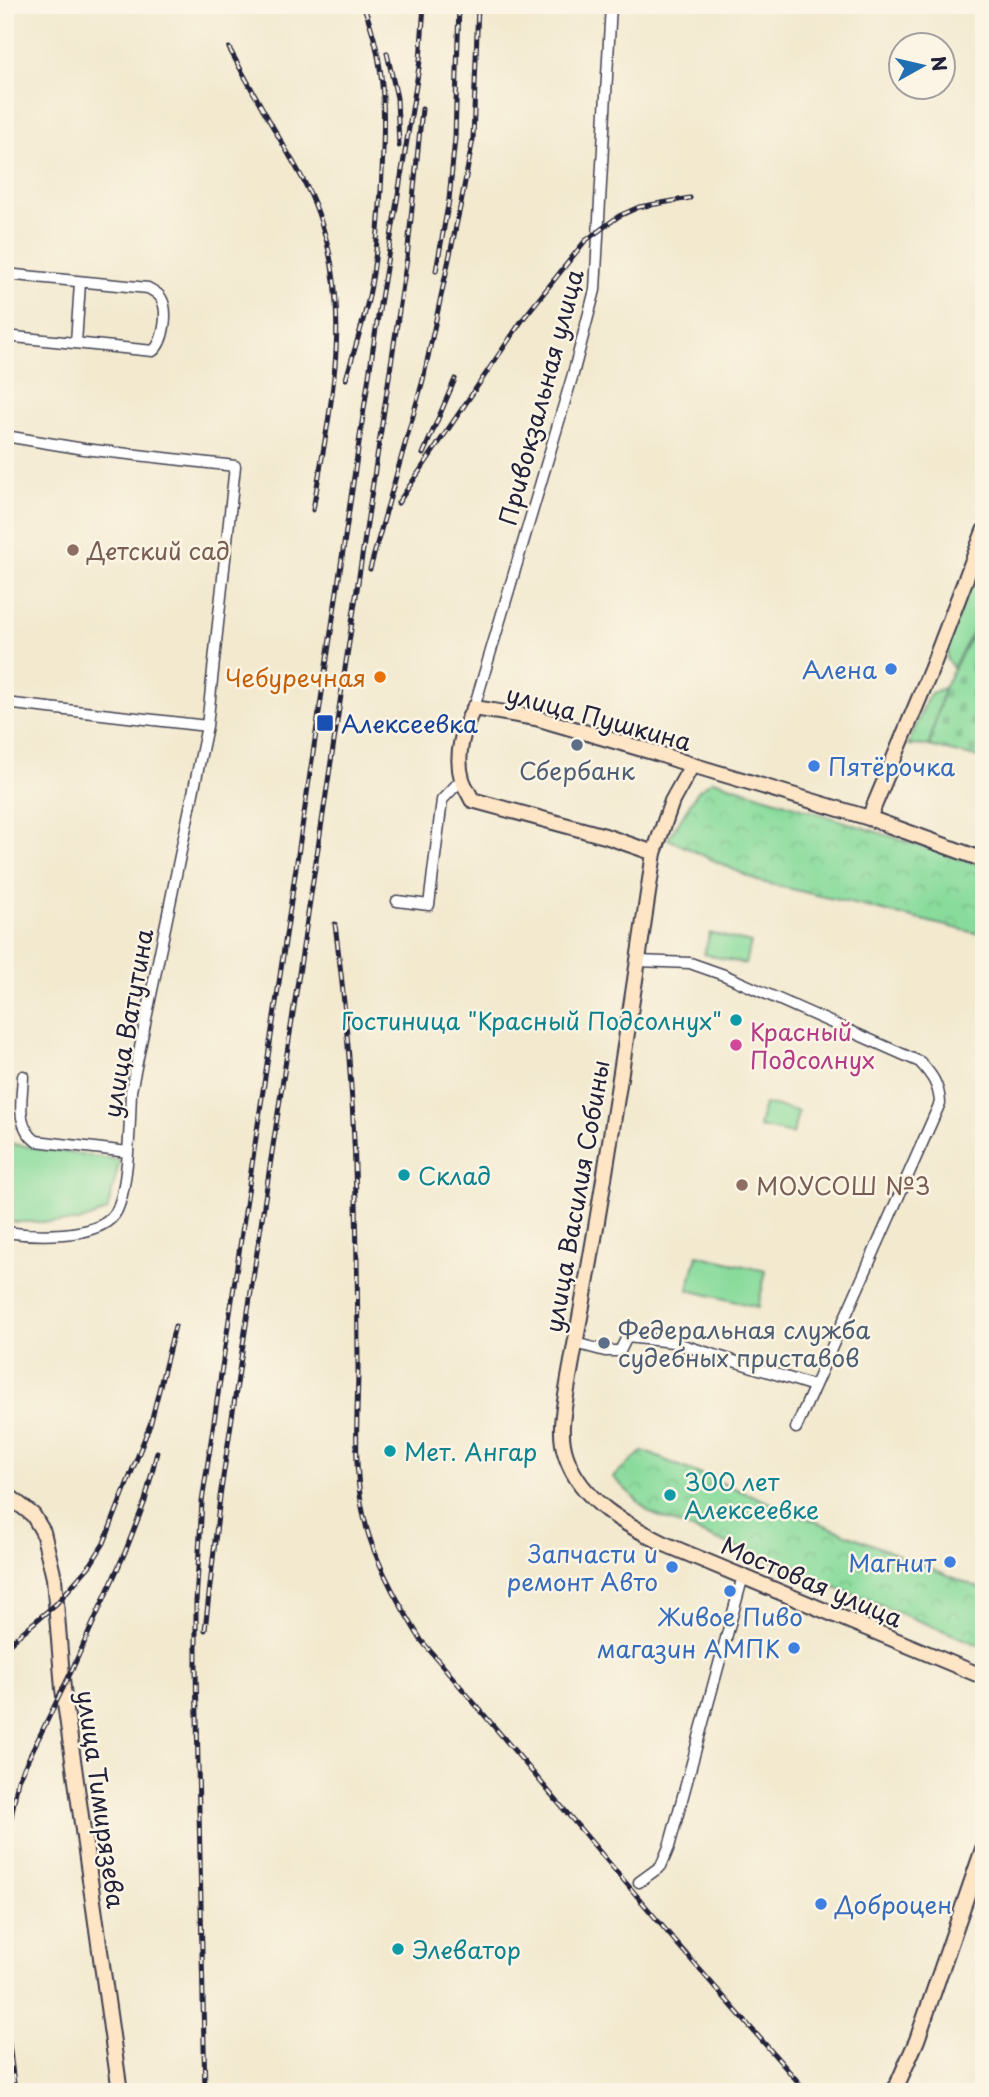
<svg xmlns="http://www.w3.org/2000/svg" width="989" height="2097" font-family="'Playpen Sans',sans-serif">
	<defs>
		<pattern id="cemetery-stones" width="16" height="16" patternUnits="userSpaceOnUse" patternTransform="scale(1.75)"><rect width="16" height="16" fill="#89db9c"/><path d="M2 7V4a2 2 0 0 1 4 0v3zM10 15v-3a2 2 0 0 1 4 0v3z" fill="#76bc87"/></pattern>
		<pattern id="park-crowns" width="20" height="18" patternUnits="userSpaceOnUse" patternTransform="scale(1.75)"><rect width="20" height="18" fill="#89db9c"/><path d="M2 6a3 3 0 1 1 6 0M12 15a3 3 0 1 1 6 0" fill="none" stroke="#76bc87"/></pattern>
	</defs>
	<rect width="100%" height="100%" fill="#fcf5e5"/>
	<filter id="ink" filterUnits="userSpaceOnUse"><feTurbulence type="fractalNoise" baseFrequency=".0143" numOctaves="2"/><feDisplacementMap in="SourceGraphic" scale="14" xChannelSelector="R" yChannelSelector="G"/><feConvolveMatrix kernelMatrix="1 2 1 2 8 2 1 2 1" color-interpolation-filters="sRGB"/></filter>
	<filter id="wash" filterUnits="userSpaceOnUse"><feTurbulence type="fractalNoise" baseFrequency=".00686" numOctaves="4" result="noise"/><feDisplacementMap in="SourceGraphic" scale="28" xChannelSelector="R" yChannelSelector="G"/><feGaussianBlur stdDeviation="1.57" result="paint"/><feColorMatrix in="noise" values="0 0 0 0 0 0 0 0 0 0 0 0 0 0 0 0 0 1.4 0 .05"/><feComposite in="paint" operator="in"/></filter>
	<g filter="url(#wash)">
		<rect width="100%" height="100%" fill="#f2e9cf"/>
		<path fill="#89db9c" stroke="#567e6c" stroke-width="2" d="M984 549V611L953 668 947 659 948 643Z
			M944 688 929 746 908 745 927 699 931 693Z
			M710 933 751 943 745 964 704 954Z
			M764 1104 798 1111 793 1134 759 1127Z
			M5 1143 120 1160 107 1211 79 1222H5Z
			M697 1255 766 1271 758 1307 688 1290Z"/>
		<path fill="url(#cemetery-stones)" stroke="#567e6c" stroke-width="2" d="M984 611V759L929 746 944 688Z"/>
		<path fill="url(#park-crowns)" stroke="#567e6c" stroke-width="2" d="M713 780 984 866V935L758 881 668 839 698 791Z
			M643 1451 984 1590V1647L650 1513 613 1477Z"/>
	</g>
	<g filter="url(#ink)">
		<g fill="none" stroke-linecap="round" stroke-linejoin="round">
			<g stroke="#414051" stroke-width="13">
				<path id="street" d="M5 274 148 288C153 291 158 293 161 298 169 311 164 342 153 351L5 336
					M76 343 80 283
					M5 436 84 449 235 466 207 726 131 1091C130 1118 129 1195 114 1215 96 1239 33 1236 5 1232
					M5 703 207 726
					M474 708 573 374 595 290 611 5
					M397 901 429 905 442 800 462 779
					M638 961 690 963 724 975 920 1062C932 1075 939 1085 940 1103L796 1428
					M23 1076C22 1100 15 1125 36 1141L128 1152
					M575 1343 605 1351H620L627 1337 673 1342 814 1386
					M639 1882 661 1866 669 1847 743 1576"/>
			</g>
			<g stroke="#414051" stroke-width="18">
				<path id="secondary" d="M692 765 672 801 654 853C633 993 613 1133 588 1273 582 1308 575 1343 569 1378 565 1404 557 1431 566 1456 581 1502 627 1525 667 1545L984 1677
					M869 818 931 670 984 531
					M654 853 605 836 472 800C469 793 464 786 462 779 455 756 463 728 474 708L536 718 656 753 692 765 869 818 984 860
					M5 1493 33 1515 43 1532 54 1578 63 1689 120 2092
					M894 2092 917 2040 984 1846"/>
			</g>
			<use href="#street" stroke="#fff" stroke-width="10"/>
			<use href="#secondary" stroke="#fde5c5" stroke-width="14"/>
			<g stroke="#22223b" stroke-width="5">
				<path id="rail" d="M229 48C246 79 263 110 281 141 296 167 312 192 321 222 353 317 329 414 313 510
					M387 53 397 98 399 146
					M436 271 449 200 455 138 459 5
					M346 379C354 351 363 324 369 296 376 262 379 225 381 190 385 126 388 65 363 5
					M423 454 455 379
					M398 503 523 319 585 241 619 216 639 207 690 198
					M370 569 423 380 461 203 473 139 478 5
					M335 924C347 1015 354 1107 356 1199 357 1257 358 1315 358 1373 357 1430 352 1481 369 1536 381 1573 401 1607 421 1640L680 1947 807 2092
					M205 1630 220 1497 407 258 422 109
					M5 1647 56 1604 91 1564 104 1543 151 1422 175 1326
					M5 1850 18 1780 71 1672 126 1550 145 1501 157 1452
					M5 2011 15 2092
					M205 2092 196 1670V1602L202 1502 375 335 420 61 424 5"/>
			</g>
			<use href="#rail" stroke="#fcf5e5" stroke-width="2.5" stroke-dasharray="8" stroke-linecap="butt"/>
		</g>
	</g>
	<g fill="#8d6e63" stroke="#fcf5e5" stroke-width="2.5">
		<circle cx="73" cy="550" r="7"/>
		<circle cx="742" cy="1185" r="7"/>
	</g>
	<g fill="#3f7fe0" stroke="#fcf5e5" stroke-width="2.5">
		<circle cx="891" cy="669" r="7"/>
		<circle cx="814" cy="766" r="7"/>
		<circle cx="950" cy="1562" r="7"/>
		<circle cx="672" cy="1567" r="7"/>
		<circle cx="730" cy="1591" r="7"/>
		<circle cx="794" cy="1648" r="7"/>
		<circle cx="821" cy="1904" r="7"/>
	</g>
	<circle fill="#e8710a" stroke="#fcf5e5" stroke-width="2.5" cx="380" cy="677" r="7"/>
	<rect fill="#1a4fb4" stroke="#fcf5e5" stroke-width="2.5" x="316" y="714" width="18" height="18" rx="3.5"/>
	<g fill="#5c6f8a" stroke="#fcf5e5" stroke-width="2.5">
		<circle cx="577" cy="745" r="7"/>
		<circle cx="604" cy="1343" r="7"/>
	</g>
	<g fill="#0f9aa8" stroke="#fcf5e5" stroke-width="2.5">
		<circle cx="736" cy="1020" r="7"/>
		<circle cx="404" cy="1175" r="7"/>
		<circle cx="390" cy="1451" r="7"/>
		<circle cx="670" cy="1495" r="7"/>
		<circle cx="398" cy="1949" r="7"/>
	</g>
	<circle fill="#d1479c" stroke="#fcf5e5" stroke-width="2.5" cx="736" cy="1045" r="7"/>
	<g text-anchor="middle" dominant-baseline="central" stroke-width="5" stroke-linejoin="round" paint-order="stroke">
		<g font-size="24" fill="#22223b" stroke="#fcf5e5">
			<text transform="translate(540 397) rotate(-75)">Привокзальная улица</text>
			<text transform="translate(599 717) rotate(15)">улица Пушкина</text>
			<text transform="translate(127 1023) rotate(-80)">улица Ватутина</text>
			<text transform="translate(576 1196) rotate(-80)">улица Василия Собины</text>
			<text transform="translate(812 1581) rotate(23)">Мостовая улица</text>
			<text transform="translate(102 1799) rotate(82)">улица Тимирязева</text>
		</g>
		<g font-size="24" fill="#785e54" stroke="#fcf5e5" text-anchor="start">
			<text x="87" y="550">Детский сад</text>
			<text x="756" y="1185">МОУСОШ №3</text>
		</g>
		<g font-size="24" fill="#366cbe" stroke="#fcf5e5" text-anchor="end">
			<text x="877" y="669">Алена</text>
			<text x="828" y="766" text-anchor="start">Пятёрочка</text>
			<text x="658" y="1553">Запчасти и<tspan x="658" dy="28">ремонт Авто</tspan></text>
			<text x="936" y="1562">Магнит</text>
			<text x="730" y="1616" text-anchor="middle">Живое Пиво</text>
			<text x="780" y="1648">магазин АМПК</text>
			<text x="835" y="1904" text-anchor="start">Доброцен</text>
		</g>
		<g font-size="24" fill="#c56008" stroke="#fcf5e5" text-anchor="end">
			<text x="366" y="677">Чебуречная</text>
		</g>
		<g font-size="24" fill="#164399" stroke="#fcf5e5" text-anchor="start">
			<text x="341" y="723">Алексеевка</text>
		</g>
		<g font-size="24" fill="#4e5e75" stroke="#fcf5e5">
			<text x="577" y="770">Сбербанк</text>
			<text x="618" y="1329" text-anchor="start">Федеральная служба<tspan x="618" dy="28">судебных приставов</tspan></text>
		</g>
		<g font-size="24" fill="#0d838f" stroke="#fcf5e5" text-anchor="start">
			<text x="722" y="1020" text-anchor="end">Гостиница "Красный Подсолнух"</text>
			<text x="418" y="1175">Склад</text>
			<text x="404" y="1451">Мет. Ангар</text>
			<text x="684" y="1481">300 лет<tspan x="684" dy="28">Алексеевке</tspan></text>
			<text x="412" y="1949">Элеватор</text>
		</g>
		<g font-size="24" fill="#b23c85" stroke="#fcf5e5" text-anchor="start">
			<text x="750" y="1031">Красный<tspan x="750" dy="28">Подсолнух</tspan></text>
		</g>
	</g>
	<rect width="989" height="2097" fill="none" stroke="#fcf5e5" stroke-width="28"/>
	<g transform="translate(922 66) rotate(82)"><circle r="33" fill="#fcf5e5" stroke="#a5a1a1" stroke-width="2"/>
	<path d="M0-5L12 26L0 18L-12 26Z" fill="#1f6fb2"/>
	<text y="-10" font-size="19" font-weight="bold" text-anchor="middle" fill="#22223b">N</text>
	</g>
</svg>
